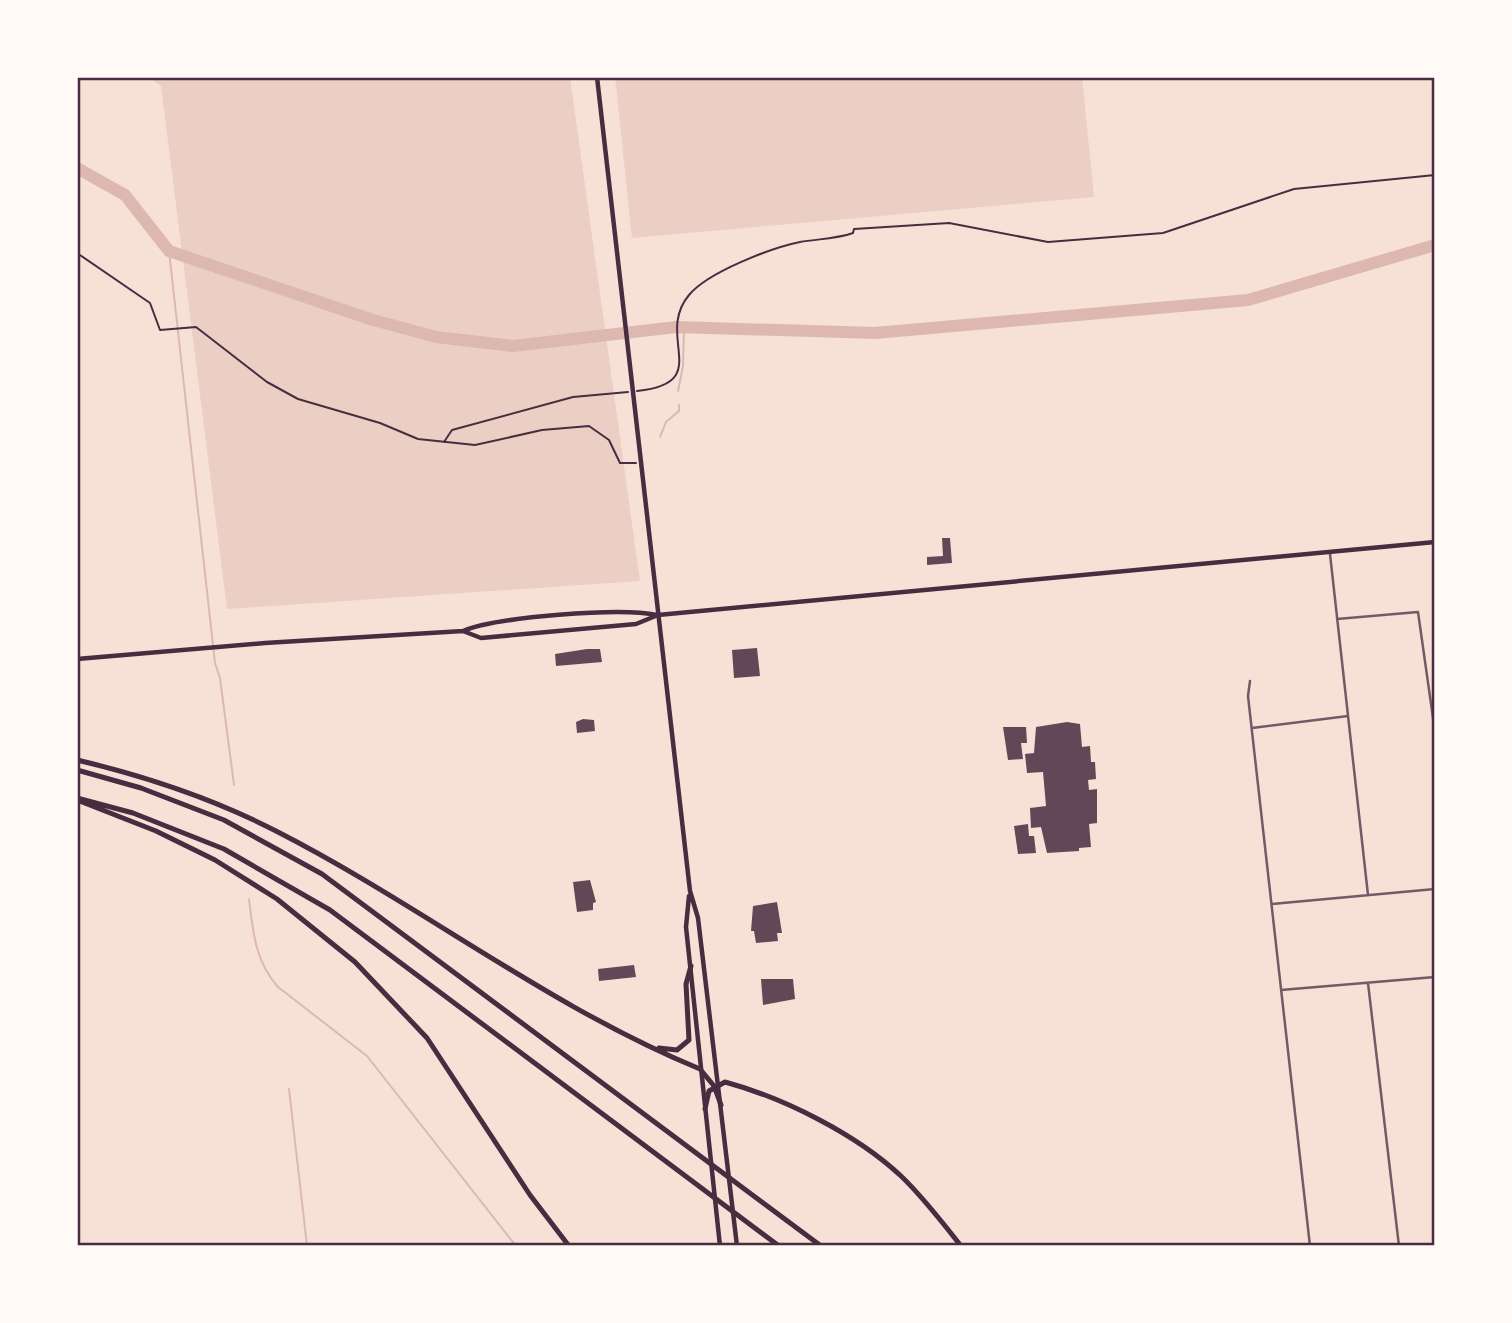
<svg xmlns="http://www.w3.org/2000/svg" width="1512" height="1323" font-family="Roboto,sans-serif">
	<rect width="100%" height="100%" fill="#f7e1d7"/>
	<path fill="#ebcfc5" d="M148 77H570L640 581 227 609 161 86Z
		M615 77H1082L1094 197 632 238Z"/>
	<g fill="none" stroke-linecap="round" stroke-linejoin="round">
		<path stroke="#dcb8b0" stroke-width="2" d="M169 251 215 663 220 678 234 785
			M678 391 683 366 684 327
			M660 437 666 422 679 411V405
			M249 899C253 932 255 961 278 987L367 1056 516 1246
			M289 1089 307 1246"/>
		<path stroke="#dcb8b0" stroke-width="12" d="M77 168 125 195 169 251 370 319 436 337 513 346 676 327 875 333 1248 300 1435 245"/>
	</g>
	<path fill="#644757" d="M942 538H950L952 563 927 565V557L943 556Z
		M757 648 760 676 734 678 732 650Z
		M587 649H600L602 662 556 666 555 654Z
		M583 719 594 720 595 731 577 733 576 722Z
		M1067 722 1080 724 1082 747 1090 746 1091 762H1095L1096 779 1088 780 1089 790 1097 789V823L1089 824 1091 847 1079 848V851L1047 853 1041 827 1031 828 1030 808 1046 806 1043 772 1027 773 1025 754 1034 753 1036 727Z
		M1003 727H1026L1027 743H1021L1023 759 1008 760Z
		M1028 824 1029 836H1034L1036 853 1018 854 1014 826Z
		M590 880 596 902 593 903V910L577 912 573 882Z
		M777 902 782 933H777L778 941 756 943 754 931H751L753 906Z
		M634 965 636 977 599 981 598 969Z
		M761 979H793L795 999 763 1005Z"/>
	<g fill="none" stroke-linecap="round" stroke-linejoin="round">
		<path stroke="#4a2c40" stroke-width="2" d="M77 253 150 303 160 330 196 327 267 382 298 399 380 423 418 439 475 445 542 430 589 426 609 440 620 463H636
			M637 391C715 383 654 337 689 295 708 272 771 248 800 242 817 239 836 239 853 233L854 229 949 223 1048 242 1163 233 1294 189 1435 175
			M444 442 452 430 573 397 628 392"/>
		<path stroke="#755966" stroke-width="2.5" d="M1330 554 1368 895
			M1337 619 1418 612 1435 732
			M1250 681 1248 696 1310 1246
			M1252 728 1348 716
			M1272 904 1435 889
			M1368 983 1399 1246
			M1281 990 1435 977"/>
		<path stroke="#4a2c40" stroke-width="4.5" d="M463 631 481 638 636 624 658 615 679 613 1435 542
			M77 659 265 643 463 631C497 617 620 607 657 615"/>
		<path stroke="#4a2c40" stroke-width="4.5" d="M597 77 690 891 698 918 737 1246
			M689 896 686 927 720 1246"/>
		<path stroke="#4a2c40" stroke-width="5" d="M77 760C145 776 214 799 276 831 421 905 549 1007 700 1069L714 1086 721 1105
			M77 770 141 788 224 820 322 874 821 1246
			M77 798 133 813 224 849 330 910 779 1246
			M77 800 156 831 215 860 277 899 355 962 427 1038 530 1195 569 1246
			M659 1048 677 1050 689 1040 686 984 691 966
			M705 1109 709 1091 725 1082C784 1098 856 1134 901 1176 923 1197 942 1222 961 1246"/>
	</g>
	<rect width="1512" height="1323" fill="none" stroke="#fffaf5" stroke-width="158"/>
	<rect x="79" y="79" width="1354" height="1165" fill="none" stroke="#4a2c40" stroke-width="2.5"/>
</svg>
